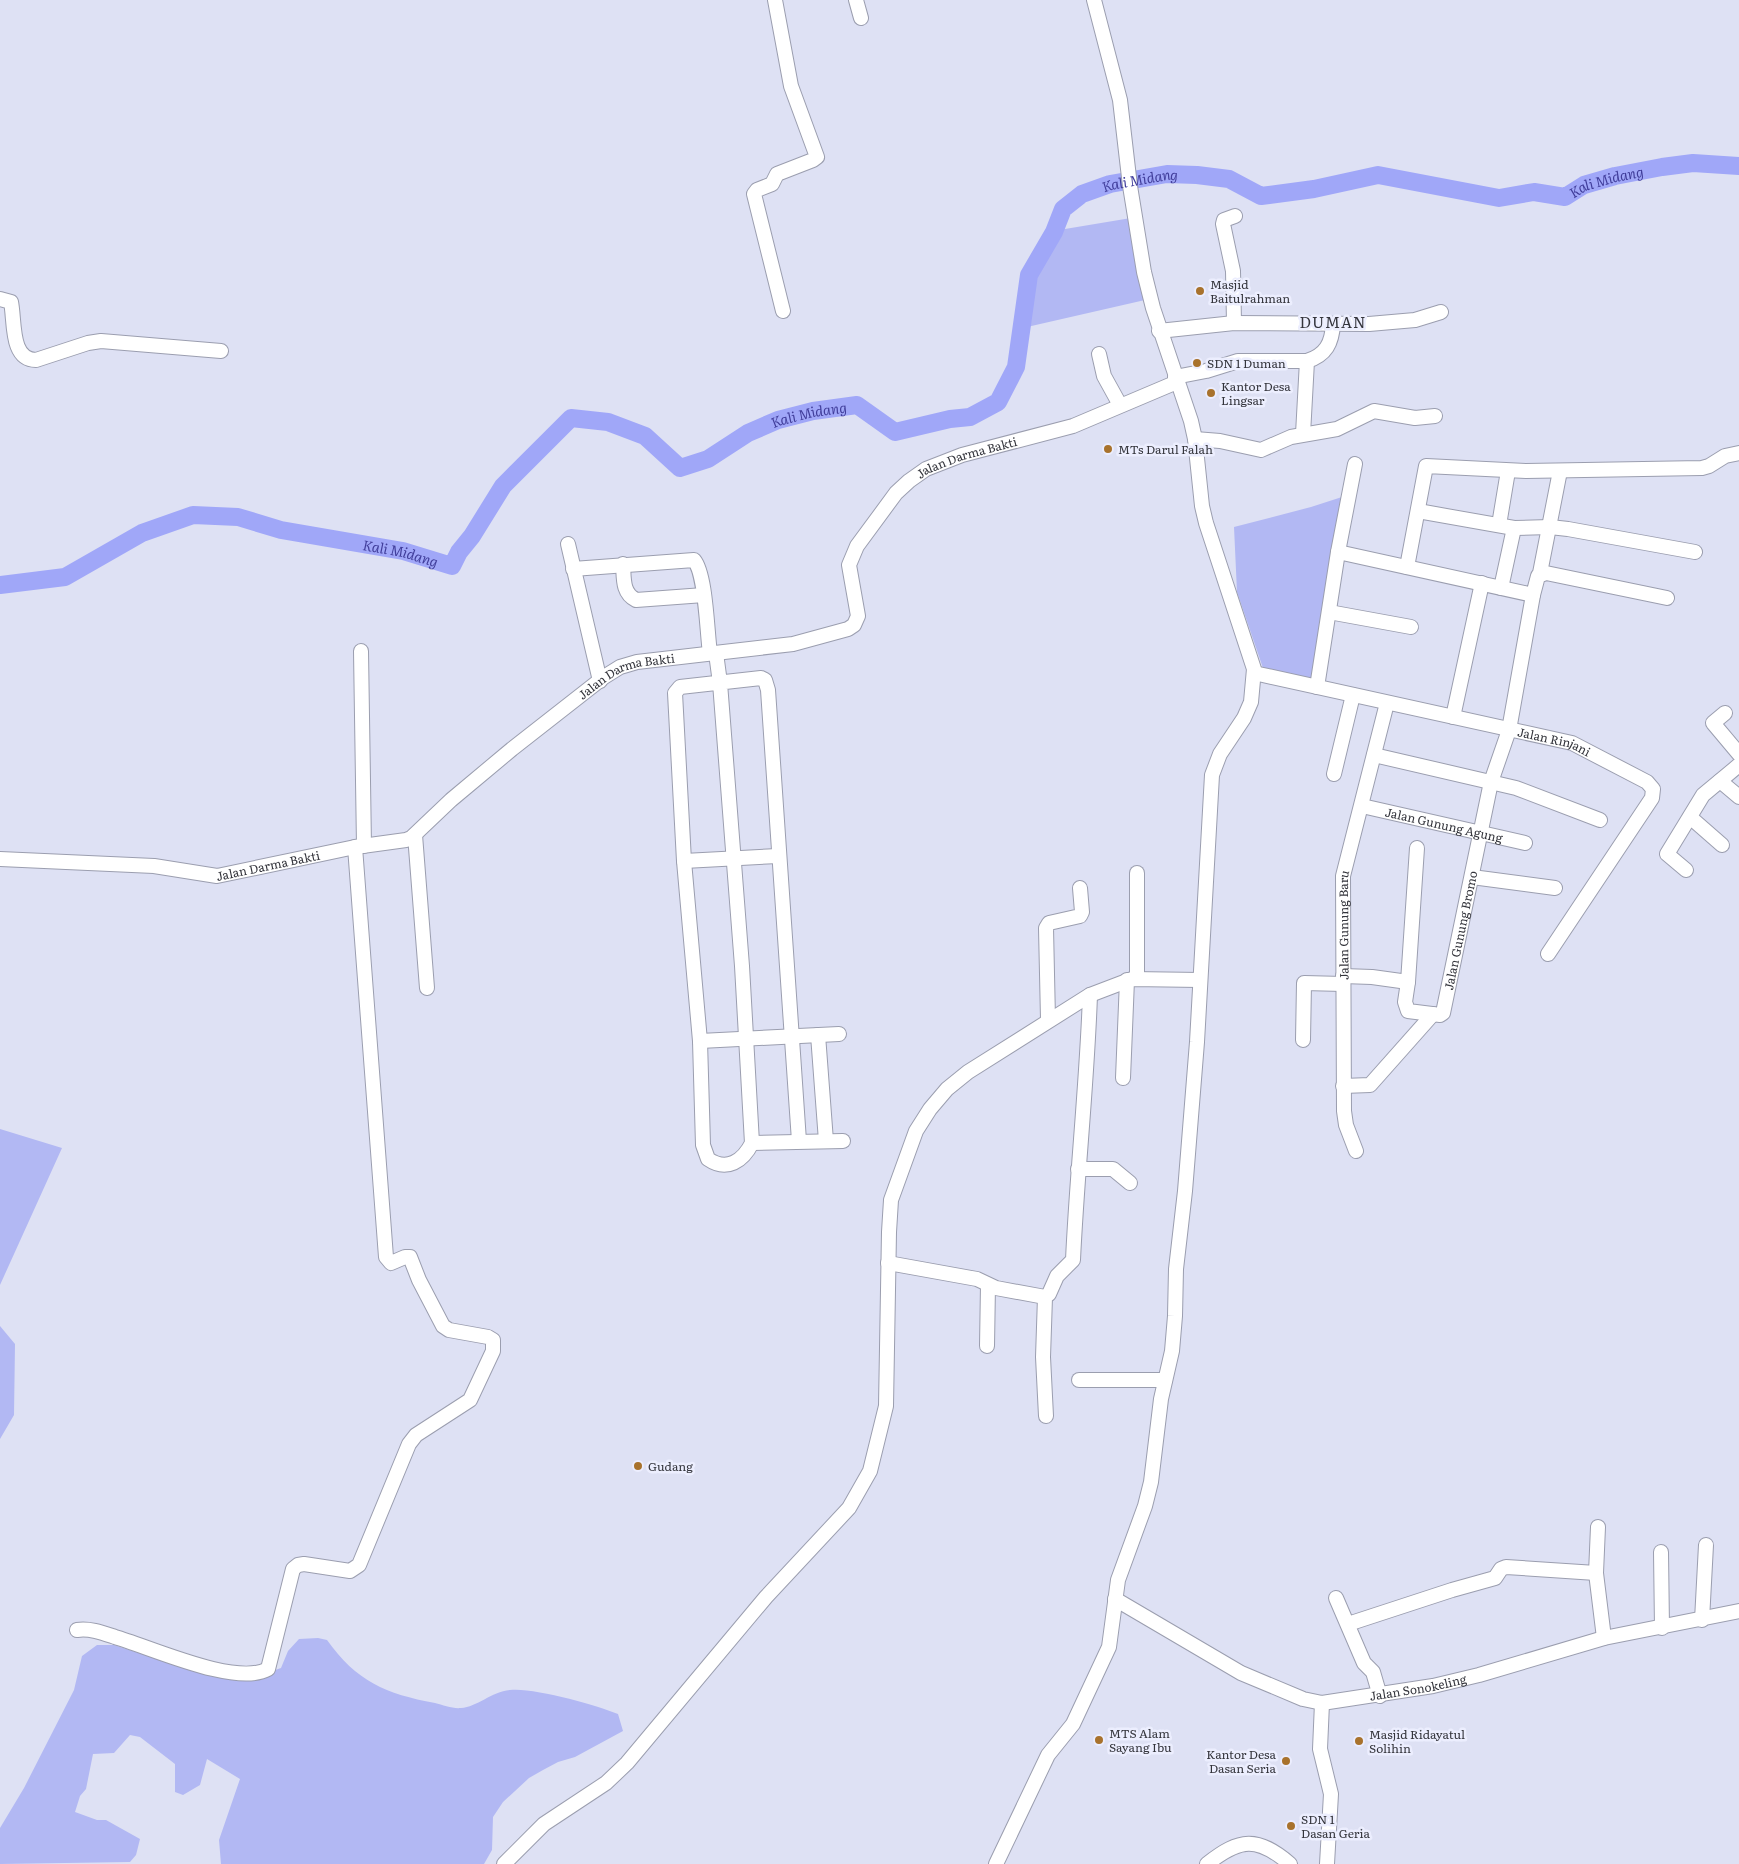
<svg xmlns="http://www.w3.org/2000/svg" width="1739" height="1864" font-family="Literata,serif">
	<rect width="100%" height="100%" fill="#dee1f4"/>
	<path fill="#b2b8f3" d="M1131 218 1145 300 1027 327 1034 275 1059 230Z
		M1342 497 1312 685 1264 671 1237 592 1234 527 1311 507Z
		M0 1129 62 1148 0 1285Z
		M0 1326 15 1344 14 1415 0 1439Z
		M318 1638 327 1640C356 1681 386 1694 435 1703 443 1705 453 1709 461 1708 477 1707 491 1692 510 1690 532 1687 597 1705 618 1714L623 1731 575 1757 558 1762 543 1770 529 1778 503 1802 493 1817 492 1850 484 1864H221L219 1840 240 1779 207 1759 200 1785 183 1795 175 1792V1764L140 1737 130 1735 114 1753 93 1754 86 1789 80 1796 75 1812 97 1820H106L140 1839 136 1855 130 1862 0 1864V1828L24 1788 74 1690 82 1656 97 1645H114L160 1660 243 1681 281 1668 288 1651 299 1639Z"/>
	<g fill="none" stroke-linecap="round" stroke-linejoin="round">
		<path stroke="#a0a7f8" stroke-width="18" id="s1" d="M0 585 65 577 142 533 193 515 238 517 281 530 403 551 452 566 459 552 472 536 503 486 571 418 608 422 645 436 680 468 708 459 748 433 778 420 813 411 857 405 895 432 950 419 970 417 998 402 1016 367 1029 275 1054 232 1063 209 1082 194 1110 184 1167 174 1197 175 1229 179 1261 196 1314 189 1378 175 1499 198 1534 192 1565 197 1584 185 1615 176 1662 167 1693 163 1739 166"/>
		<g stroke="#9b9eaf" stroke-width="16">
			<g id="minor">
				<path d="M775 0 791 86 817 157 813 160 777 174 772 184 757 190 754 194 783 311"/>
				<path d="M856 0 861 18"/>
				<path d="M0 299 11 302C15 321 10 360 36 360L88 343 101 341 221 351"/>
				<path d="M1234 323 1233 271 1223 224 1224 220 1235 216"/>
				<path d="M1159 331 1234 323 1369 324 1415 320 1441 312"/>
				<path d="M1099 354 1104 376 1120 405"/>
				<path d="M1175 377 1206 371 1238 361H1307"/>
				<path d="M1303 434 1307 361C1326 355 1332 343 1333 324"/>
				<path d="M1195 439 1220 441 1261 450 1291 437 1337 429 1374 411 1415 418 1435 416"/>
				<path d="M1418 511 1514 528 1550 527 1568 529 1695 552"/>
				<path d="M1499 525 1508 471"/>
				<path d="M568 544 600 681"/>
				<path d="M1338 552 1533 595 1538 576 1546 573 1667 598"/>
				<path d="M623 564C624 578 622 593 636 600L704 595"/>
				<path d="M1407 567 1426 466 1526 471 1702 468 1709 466 1725 456 1739 453"/>
				<path d="M573 569 694 560C706 574 707 633 710 653"/>
				<path d="M1540 573 1560 471"/>
				<path d="M1501 588 1514 528"/>
				<path d="M1329 612 1411 627"/>
				<path d="M361 651 364 846"/>
				<path d="M716 653 720 683 742 966 752 1143C743 1161 727 1172 708 1159L703 1145 700 1041 684 861 675 693 680 687 761 678 765 680 768 690 799 1141"/>
				<path id="s2" d="M1254 673 1572 743 1647 782 1653 789 1652 798 1548 954"/>
				<path d="M1317 687 1338 552 1355 464"/>
				<path d="M1725 713 1713 723 1739 754"/>
				<path d="M1453 717 1482 583"/>
				<path d="M1374 755 1516 788 1600 820"/>
				<path d="M1334 774 1353 695"/>
				<path d="M1720 781 1739 797"/>
				<path id="s3" d="M1362 806 1525 843"/>
				<path d="M1690 817 1722 845"/>
				<path d="M415 835 427 988"/>
				<path id="s4" d="M0 859 154 866 217 876 355 847 406 840 411 838 451 800 512 749 604 677 620 667 637 662 793 644 848 629 854 625 858 616 849 565 857 546 896 493 909 481 926 469 962 455 1073 426 1177 382"/>
				<path d="M684 861 778 856"/>
				<path d="M1686 870 1667 854 1703 795 1739 765"/>
				<path d="M1137 873V978"/>
				<path d="M1472 877 1555 888"/>
				<path d="M1343 976 1372 977 1408 982 1417 848"/>
				<path id="s5" d="M1408 982 1405 1002 1408 1011 1440 1015 1443 1013 1491 782 1509 730 1533 595"/>
				<path d="M1048 1019 1046 928 1049 923 1080 916 1082 912 1080 888"/>
				<path d="M818 1035 826 1141"/>
				<path d="M1303 1040 1304 983 1343 984"/>
				<path d="M700 1041 839 1034"/>
				<path d="M1123 1078 1127 980"/>
				<path d="M1343 1086 1370 1085 1433 1014"/>
				<path d="M752 1143 843 1141"/>
				<path id="s6" d="M1356 1151 1346 1125 1344 1111 1343 876 1387 703"/>
				<path d="M1078 1169H1113L1130 1183"/>
				<path d="M888 1263 977 1279 996 1288 1045 1297"/>
				<path d="M987 1346 988 1285"/>
				<path d="M1079 1380H1165"/>
				<path d="M1046 1416 1043 1357 1045 1297 1049 1294 1057 1276 1073 1260C1077 1172 1087 1084 1090 995"/>
				<path d="M1598 1527 1596 1573 1604 1638"/>
				<path d="M1661 1552 1662 1628"/>
				<path d="M1336 1598 1364 1663 1373 1672 1380 1696"/>
				<path id="s7" d="M1115 1599 1241 1673 1303 1699 1322 1703 1433 1686 1479 1675 1604 1638 1739 1611"/>
				<path d="M1702 1620 1706 1545"/>
				<path d="M1348 1624 1452 1590 1495 1578 1501 1569 1506 1567 1596 1573"/>
				<path d="M77 1630C90 1628 103 1633 115 1637 150 1647 236 1687 268 1669L293 1569 298 1565 304 1564 350 1571 359 1565 409 1444 416 1435 470 1400 493 1351V1340L488 1337 449 1330 443 1326 419 1280 410 1257H405L391 1263 386 1257 355 847"/>
				<path d="M1322 1703 1320 1749 1331 1794 1327 1864"/>
				<path d="M504 1864 544 1824 606 1783 627 1763 766 1597 849 1508 870 1471 886 1406 889 1232 891 1200 916 1131 930 1109 947 1089 968 1072 1090 995 1132 979 1200 980"/>
				<path d="M996 1864 1048 1755 1073 1724 1109 1647 1118 1580 1145 1506 1151 1482 1161 1399 1172 1351 1175 1316 1176 1269 1185 1191 1197 1042 1212 775 1220 754 1244 718 1251 702 1254 669 1206 523 1202 506 1195 439 1191 421 1153 308 1144 272 1130 186 1120 100 1094 0"/>
				<path d="M1207 1864C1240 1838 1257 1836 1290 1864"/>
			</g>
		</g>
		<use href="#minor" stroke="#fff" stroke-width="14"/>
	</g>
	<g fill="#a8722c" stroke="#eceefe" stroke-width="2">
		<circle cx="1200" cy="291" r="5"/>
		<circle cx="1197" cy="363" r="5"/>
		<circle cx="1211" cy="393" r="5"/>
		<circle cx="1108" cy="449" r="5"/>
		<circle cx="638" cy="1466" r="5"/>
		<circle cx="1099" cy="1740" r="5"/>
		<circle cx="1359" cy="1741" r="5"/>
		<circle cx="1286" cy="1761" r="5"/>
		<circle cx="1291" cy="1826" r="5"/>
	</g>
	<g text-anchor="middle" dominant-baseline="central" stroke-width="5" stroke-linejoin="round" paint-order="stroke">
		<g font-size="12" fill="#34353c" stroke="#eceefe" text-anchor="start">
			<text x="1210" y="284">Masjid<tspan x="1210" dy="14">Baitulrahman</tspan></text>
			<text x="1207" y="363">SDN 1 Duman</text>
			<text x="1221" y="386">Kantor Desa<tspan x="1221" dy="14">Lingsar</tspan></text>
			<text x="1118" y="449">MTs Darul Falah</text>
			<text x="648" y="1466">Gudang</text>
			<text x="1109" y="1733">MTS Alam<tspan x="1109" dy="14">Sayang Ibu</tspan></text>
			<text x="1369" y="1734">Masjid Ridayatul<tspan x="1369" dy="14">Solihin</tspan></text>
			<text x="1276" y="1754" text-anchor="end">Kantor Desa<tspan x="1276" dy="14">Dasan Seria</tspan></text>
			<text x="1301" y="1819">SDN 1<tspan x="1301" dy="14">Dasan Geria</tspan></text>
		</g>
		<g font-size="12" fill="#34353c" stroke="#eceefe">
			<text stroke="none"><textPath href="#s4" startOffset="1154">Jalan Darma Bakti</textPath></text>
			<text stroke="none"><textPath href="#s4" startOffset="689">Jalan Darma Bakti</textPath></text>
			<text stroke="none"><textPath href="#s2" startOffset="308">Jalan Rinjani</textPath></text>
			<text stroke="none"><textPath href="#s3" startOffset="84">Jalan Gunung Agung</textPath></text>
			<text stroke="none"><textPath href="#s4" startOffset="270">Jalan Darma Bakti</textPath></text>
			<text stroke="none"><textPath href="#s6" startOffset="228">Jalan Gunung Baru</textPath></text>
			<text stroke="none"><textPath href="#s5" startOffset="150">Jalan Gunung Bromo</textPath></text>
			<text stroke="none"><textPath href="#s7" startOffset="330">Jalan Sonokeling</textPath></text>
		</g>
		<g font-size="14" font-style="italic" fill="#413e9b" stroke="#eceefe">
			<text stroke="none"><textPath href="#s1" startOffset="1425">Kali Midang</textPath></text>
			<text stroke="none"><textPath href="#s1" startOffset="1905">Kali Midang</textPath></text>
			<text stroke="none"><textPath href="#s1" startOffset="930">Kali Midang</textPath></text>
			<text stroke="none"><textPath href="#s1" startOffset="420">Kali Midang</textPath></text>
		</g>
		<g font-size="15" letter-spacing="1" fill="#34353c" stroke="#eceefe">
			<text x="1333" y="321">DUMAN</text>
		</g>
	</g>
</svg>
